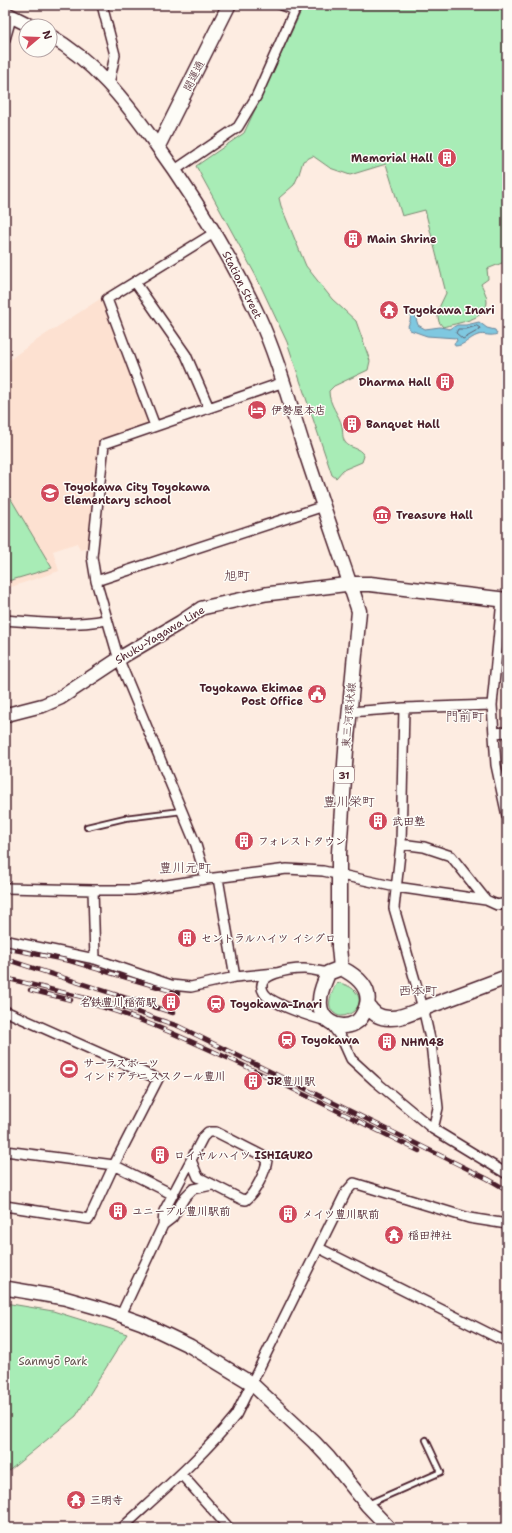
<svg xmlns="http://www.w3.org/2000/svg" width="512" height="1533" font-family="'Shantell Sans','Klee One',sans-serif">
	<rect width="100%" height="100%" fill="#fdece1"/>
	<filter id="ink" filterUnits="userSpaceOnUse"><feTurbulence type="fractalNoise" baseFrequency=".025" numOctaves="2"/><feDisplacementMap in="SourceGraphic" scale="8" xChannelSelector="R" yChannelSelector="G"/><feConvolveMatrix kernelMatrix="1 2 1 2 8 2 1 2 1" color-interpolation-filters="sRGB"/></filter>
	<g filter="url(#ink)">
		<path fill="#fde1d1" d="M103 297 150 421 148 426 101 442 89 547 80 550 77 543 53 551 59 571 5 589V363L34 342Z"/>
		<path fill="#a8ecb6" stroke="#798670" d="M304 5H507V261L487 269 488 279 481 284C484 290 487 296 487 302 487 320 456 323 443 327L439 322 437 312 446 293 425 210 402 216 386 164 350 175 330 168 313 156 303 161 299 174 294 185 279 198 281 206 306 266 332 299 356 321 370 361 368 370 334 386 329 391C329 405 339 414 342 426 343 431 342 438 345 442 349 449 359 446 364 456L362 462 343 470 336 478 332 475 287 342 256 276 196 166 244 133Z
			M5 489 52 568 5 582Z
			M337 982C343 984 351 986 355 991 366 1003 353 1017 339 1016 323 1009 331 994 337 982Z
			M5 1303 53 1311 127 1334 76 1416 5 1474Z"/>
		<path fill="#7fc8e0" stroke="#6a8498" d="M411 312H414L418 325 425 329 440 327 450 329 457 325H466L479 322 487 328 495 330 497 334C491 337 484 333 478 335 469 338 464 346 455 346L454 343 457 341 456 338 427 336 410 330 408 326 410 321Z"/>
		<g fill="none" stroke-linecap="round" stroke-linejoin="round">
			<path stroke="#5f6373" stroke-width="1" d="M477 326 480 328 479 330 463 339 456 333 458 329H466Z"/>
			<g stroke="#4a1f2b" stroke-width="8">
				<path id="lane" d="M87 827 125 818 182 811
					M368 1504 441 1472 426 1440"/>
			</g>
			<g stroke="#4a1f2b" stroke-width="12">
				<path id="street" d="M102 5 115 55 109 84
					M281 5 295 10
					M5 39 12 15
					M175 170 238 127 256 97 297 5
					M135 282 186 355 209 408
					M155 426 107 299 214 233
					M96 581 324 506
					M502 600 492 705 496 765 507 816
					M5 620C39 623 73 626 106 620
					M404 708 401 844 394 908 423 1008 431 1043 438 1108 433 1129
					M349 712 404 708 492 705
					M494 733 507 732
					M401 844 424 847 451 856 486 900
					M218 878 235 977
					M206 879 196 845 119 660 96 581 92 557 104 444 284 382
					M5 888 93 890H134L206 879 287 869 323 871 396 887 486 900 497 905 507 903
					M93 890 95 959
					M8 941 95 959 171 985 191 987 235 977 276 973
					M5 1011 158 1079 114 1165 89 1219 5 1206
					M328 1021C314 1018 271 1004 264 993 252 973 293 969 304 969 312 969 321 972 328 973
					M330 1023 342 1039 351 1059 375 1081 433 1129 507 1174
					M208 1132H216L263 1156 267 1160C266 1171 255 1193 246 1200L241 1199 198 1177 191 1160 203 1137Z
					M5 1151 114 1165 164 1190 173 1195
					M163 1225 172 1218 185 1197 193 1189 212 1185
					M319 1248 498 1338 507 1341
					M121 1315 163 1225 164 1211 191 1160
					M181 1474 229 1528
					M122 1528C161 1492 202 1457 236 1415L346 1192 354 1183 469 1218 507 1224"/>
			</g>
			<g stroke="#4a1f2b" stroke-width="16">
				<path id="secondary" d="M5 13 31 26
					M158 147 229 5
					M5 715 44 705 60 698 125 655 181 622 202 608 266 594 350 584C334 537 318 491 303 445 289 401 277 356 258 315 229 253 193 195 153 140 125 101 93 60 50 36
					M5 1288 64 1298 106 1310 142 1323 190 1346 251 1383 314 1442 329 1458 367 1505 389 1528"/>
			</g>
			<g stroke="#4a1f2b" stroke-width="17">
				<path id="primary" d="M341 968 339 947V853L346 750 359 611 350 584H370L507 600
					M341 968C357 976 373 989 366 1008 363 1014 361 1020 355 1023 338 1032 318 1019 320 1000 320 990 325 982 328 973Z
					M367 1004C372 1013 378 1018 389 1018 401 1019 415 1011 427 1007 453 997 480 987 507 977"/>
			</g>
			<use href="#lane" stroke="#fdfcf7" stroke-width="4.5"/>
			<use href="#street" stroke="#fdfcf7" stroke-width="9"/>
			<use href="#secondary" stroke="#fdfcf7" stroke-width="13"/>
			<use href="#primary" stroke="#fdfcf7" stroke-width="14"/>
			<g stroke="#4a1f2b" stroke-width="4.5">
				<path id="rail" d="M5 948 70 961 178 993
					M5 959 173 1013
					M5 978 122 1007 178 1026 488 1179 507 1190
					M30 990 71 1000
					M95 1005C141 1018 186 1039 230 1059 294 1089 356 1120 419 1151"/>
			</g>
			<use href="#rail" stroke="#fdfcf7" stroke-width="3" stroke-dasharray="9" stroke-linecap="butt"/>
		</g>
	</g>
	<defs>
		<g id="building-disc" transform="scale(1)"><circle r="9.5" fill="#d1495b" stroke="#fdfcf7"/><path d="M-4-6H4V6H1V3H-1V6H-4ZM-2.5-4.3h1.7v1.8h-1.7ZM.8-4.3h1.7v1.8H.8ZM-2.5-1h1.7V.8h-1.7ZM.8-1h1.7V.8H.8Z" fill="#fff"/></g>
		<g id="temple-disc" transform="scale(1)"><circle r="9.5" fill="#d1495b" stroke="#fdfcf7"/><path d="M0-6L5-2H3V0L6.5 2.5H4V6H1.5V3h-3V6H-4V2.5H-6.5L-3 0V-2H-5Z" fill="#fff"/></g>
		<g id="hotel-disc" transform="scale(1)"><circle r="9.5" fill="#d1495b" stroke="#fdfcf7"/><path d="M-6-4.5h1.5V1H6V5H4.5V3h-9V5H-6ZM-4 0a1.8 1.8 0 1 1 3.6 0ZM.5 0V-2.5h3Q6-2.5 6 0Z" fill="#fff"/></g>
		<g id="school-disc" transform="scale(1)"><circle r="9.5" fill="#d1495b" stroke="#fdfcf7"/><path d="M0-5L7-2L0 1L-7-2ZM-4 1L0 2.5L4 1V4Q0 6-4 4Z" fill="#fff"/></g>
		<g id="museum-disc" transform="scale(1)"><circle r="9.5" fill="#d1495b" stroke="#fdfcf7"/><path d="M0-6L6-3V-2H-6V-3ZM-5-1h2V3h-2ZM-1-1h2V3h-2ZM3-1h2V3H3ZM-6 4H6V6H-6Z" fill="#fff"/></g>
		<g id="civic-disc" transform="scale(1)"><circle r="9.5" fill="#d1495b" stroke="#fdfcf7"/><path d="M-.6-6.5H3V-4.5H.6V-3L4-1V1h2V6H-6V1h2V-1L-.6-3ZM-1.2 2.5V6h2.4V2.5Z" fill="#fff"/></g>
		<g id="station-disc" transform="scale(1)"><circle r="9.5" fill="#d1495b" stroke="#fdfcf7"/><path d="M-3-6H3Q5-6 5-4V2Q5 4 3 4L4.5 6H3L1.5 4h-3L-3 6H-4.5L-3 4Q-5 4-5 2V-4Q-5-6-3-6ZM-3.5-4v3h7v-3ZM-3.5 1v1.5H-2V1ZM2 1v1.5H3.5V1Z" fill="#fff"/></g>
		<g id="stadium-disc" transform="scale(1)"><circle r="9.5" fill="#d1495b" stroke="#fdfcf7"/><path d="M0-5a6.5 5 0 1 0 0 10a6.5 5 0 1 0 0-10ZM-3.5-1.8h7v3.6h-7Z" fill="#fff"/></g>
	</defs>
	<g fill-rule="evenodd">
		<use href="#building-disc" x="447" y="158"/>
		<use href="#building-disc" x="353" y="239"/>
		<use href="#temple-disc" x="389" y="310"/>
		<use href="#building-disc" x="445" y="382"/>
		<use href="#hotel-disc" x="257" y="410"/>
		<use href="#building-disc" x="352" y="424"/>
		<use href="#school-disc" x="50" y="493"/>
		<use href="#museum-disc" x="382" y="515"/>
		<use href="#civic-disc" x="317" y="694"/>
		<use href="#building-disc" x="378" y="821"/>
		<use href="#building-disc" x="244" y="841"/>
		<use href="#building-disc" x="187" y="938"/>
		<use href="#building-disc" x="171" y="1002"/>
		<use href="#station-disc" x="216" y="1004"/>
		<use href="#station-disc" x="287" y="1040"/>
		<use href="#building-disc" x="387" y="1042"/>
		<use href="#stadium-disc" x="69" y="1069"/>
		<use href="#building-disc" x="253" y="1081"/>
		<use href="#building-disc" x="160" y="1155"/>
		<use href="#building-disc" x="118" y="1211"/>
		<use href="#building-disc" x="288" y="1214"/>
		<use href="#temple-disc" x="394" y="1235"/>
		<use href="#temple-disc" x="76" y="1500"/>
	</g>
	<g text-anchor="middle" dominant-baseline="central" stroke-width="3" stroke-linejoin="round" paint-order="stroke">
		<rect fill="#fdfcf7" stroke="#806168" stroke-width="1" x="334" y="767" width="20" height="16" rx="3"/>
		<g font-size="10" font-weight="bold" fill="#4a1f2b">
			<text x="344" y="775">31</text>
		</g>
		<g font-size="11" fill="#4a1f2b" stroke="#fdfcf7">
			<text transform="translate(194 76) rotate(-63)">開運通</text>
			<text transform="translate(242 285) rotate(63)">Station Street</text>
			<text transform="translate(160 635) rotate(-31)">Shuku-Yagawa Line</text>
			<text transform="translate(349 715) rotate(-85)">東三河環状線</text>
		</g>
		<g font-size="11" font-weight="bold" fill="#4a1f2b" stroke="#fdfcf7" text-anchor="start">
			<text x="433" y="158" text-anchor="end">Memorial Hall</text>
			<text x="367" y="239">Main Shrine</text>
			<text x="403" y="310">Toyokawa Inari</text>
			<text x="431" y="382" text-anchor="end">Dharma Hall</text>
			<text x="271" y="410">伊勢屋本店</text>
			<text x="366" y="424">Banquet Hall</text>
			<text x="64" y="487">Toyokawa City Toyokawa<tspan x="64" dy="13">Elementary school</tspan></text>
			<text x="396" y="515">Treasure Hall</text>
			<text x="303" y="688" text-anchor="end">Toyokawa Ekimae<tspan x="303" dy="13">Post Office</tspan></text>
			<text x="392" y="821">武田塾</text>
			<text x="258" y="841">フォレストタウン</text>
			<text x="201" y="938">セントラルハイツ イシグロ</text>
			<text x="157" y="1002" text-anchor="end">名鉄豊川稲荷駅</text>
			<text x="230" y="1004">Toyokawa-Inari</text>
			<text x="301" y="1040">Toyokawa</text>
			<text x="401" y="1042">NHM48</text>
			<text x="83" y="1063">サーラスポーツ<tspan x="83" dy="13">インドアテニススクール豊川</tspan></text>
			<text x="267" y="1081">JR豊川駅</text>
			<text x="174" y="1155">ロイヤルハイツ ISHIGURO</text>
			<text x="132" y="1211">ユニーブル豊川駅前</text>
			<text x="302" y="1214">メイツ豊川駅前</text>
			<text x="408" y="1235">稲田神社</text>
			<text x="90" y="1500">三明寺</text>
		</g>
		<g font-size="11" fill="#62524e" stroke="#fdfcf7">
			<text x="53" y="1361">Sanmyō Park</text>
		</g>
		<g font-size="13" fill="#4a1f2b" stroke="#fdfcf7">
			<text x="237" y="575">旭町</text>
			<text x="465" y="716">門前町</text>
			<text x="349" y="801">豊川栄町</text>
			<text x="185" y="867">豊川元町</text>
			<text x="418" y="990">西本町</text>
		</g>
	</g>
	<rect width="512" height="1533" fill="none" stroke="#fdfcf7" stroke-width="20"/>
	<rect x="10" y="10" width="492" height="1513" fill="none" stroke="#4a1f2b" stroke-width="1.5" filter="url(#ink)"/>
	<g transform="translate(38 38) rotate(71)"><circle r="19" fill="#fdfcf7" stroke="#b5a4a5"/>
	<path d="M0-3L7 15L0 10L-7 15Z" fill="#d1495b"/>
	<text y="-6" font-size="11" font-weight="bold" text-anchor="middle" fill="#4a1f2b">N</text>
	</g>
</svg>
